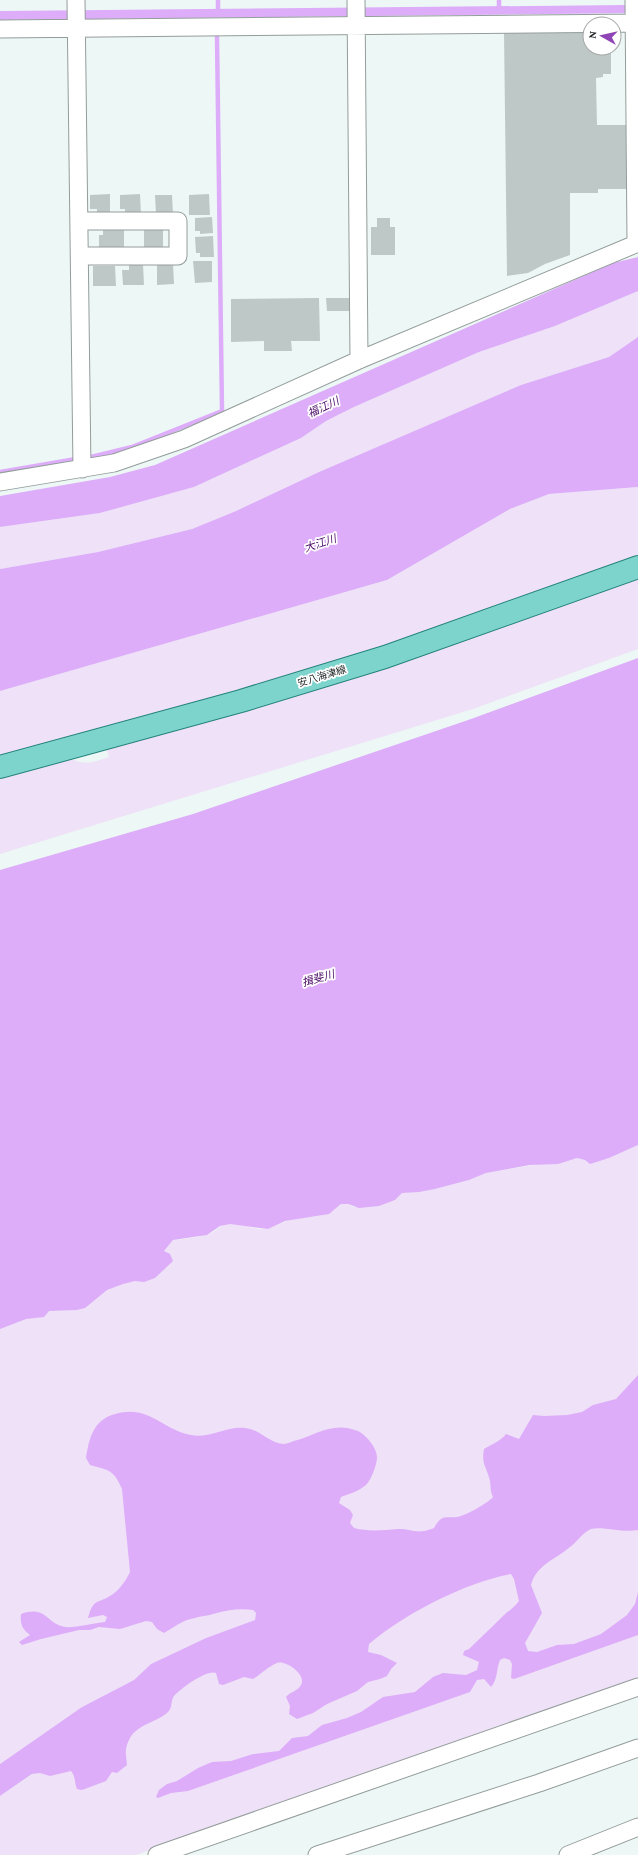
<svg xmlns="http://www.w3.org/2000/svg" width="638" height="1855" font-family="'Crimson Pro','Noto Sans JP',serif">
	<rect width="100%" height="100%" fill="#edf8f6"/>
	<path fill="#efe1f7" d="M638 291V337L609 357 521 385 319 472 236 511 192 529 98 552 0 569V527L100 513 194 487 301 438 326 421 354 407 479 352 555 326Z
		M638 487V559L382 649 0 759V691L387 580 510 509 549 494Z
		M638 576V649L473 709 0 854V777L70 758C84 766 94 762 109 757L106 747Z
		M638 1145V1424L506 1504 223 1610 244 1608 253 1610 256 1613 255 1620 206 1638 151 1664 134 1680 82 1707 0 1764V1320L164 1251 173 1240C184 1239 196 1238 206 1235 215 1233 218 1226 227 1224 240 1222 254 1230 264 1229 273 1228 279 1223 287 1221 306 1215 326 1220 341 1204H348L353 1207 395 1200 402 1193 435 1189 469 1180 486 1173 577 1158 585 1160 609 1158Z
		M638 1497V1680L136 1855H0V1796L163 1687 474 1578 520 1571Z"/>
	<path fill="#ddadf9" d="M626 5 638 13 0 20V11Z
		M638 257V291L555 326 479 352 354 407 326 421 301 438 194 487 100 513 0 527V496L110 477 155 465 613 263Z
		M638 337V487L549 494 510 509 387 580 0 691V569L98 552 192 529 236 511 319 472 521 385 609 357Z
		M638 658V1145L609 1158 590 1164 585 1160 577 1158 558 1164 530 1165 486 1173 469 1180 435 1189 419 1192 402 1193 395 1200 379 1206 359 1208 348 1204H341L329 1214 285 1221 268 1229 230 1224 220 1226 207 1235 173 1240 164 1251 170 1254 173 1261 155 1278 144 1282 135 1281 123 1284 107 1290 85 1308 77 1310 49 1311 44 1317 26 1319 0 1329V870L193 814 471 719Z
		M638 1375V1530C622 1533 603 1526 591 1529 583 1532 577 1542 570 1547 555 1560 537 1564 531 1585L542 1613 525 1643 528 1651 537 1652 557 1645 574 1644 601 1634 627 1615 635 1604 638 1592V1635L514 1679 511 1678 512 1664 510 1660 504 1658 500 1660C496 1670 498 1679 491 1687L484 1679 477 1680 470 1692 188 1791 171 1793 158 1798 156 1797 159 1790 167 1784 177 1781 198 1768 212 1762 231 1761 253 1754 279 1751 292 1738 308 1736 322 1725 347 1718 361 1712 383 1697 415 1692 433 1677 443 1673 466 1675 477 1670 479 1662 463 1655 464 1651 469 1649C480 1638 491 1628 503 1616 508 1611 514 1608 519 1601L514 1579 511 1574C466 1582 404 1614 369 1644L368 1652 381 1655 397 1663 391 1669 387 1676 380 1679 368 1682 357 1691 327 1704 313 1713 297 1719 289 1714 290 1706 286 1697C290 1692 298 1691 301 1685 307 1675 286 1660 277 1663 269 1666 261 1674 253 1679L244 1677 223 1685 219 1684 216 1673C207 1669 180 1689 174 1696 170 1702 173 1708 167 1713 156 1722 137 1725 130 1738 124 1749 126 1754 127 1765L117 1773 112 1772 106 1781 82 1790 77 1789C74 1782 76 1777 71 1771L50 1776 40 1773 32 1774 0 1796V1764L82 1707 134 1680 151 1664 206 1638 255 1620 256 1613 253 1610C239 1608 227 1610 213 1614 207 1616 201 1616 195 1618 183 1620 174 1627 164 1633L157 1629 152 1622 146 1621 120 1629 99 1627 90 1630H79L41 1639 22 1645 19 1642 30 1635C22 1629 20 1624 21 1614 47 1605 46 1624 65 1627 75 1628 94 1623 105 1622L107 1617 103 1615 88 1618C94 1596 98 1605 113 1594 121 1588 126 1580 130 1572L122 1489C114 1470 109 1470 90 1465L86 1458C89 1439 93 1420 115 1414 149 1404 162 1430 191 1435 212 1439 230 1423 250 1429 262 1432 270 1443 283 1444 286 1444 291 1442 294 1441 317 1435 332 1421 358 1431 366 1435 377 1448 377 1457 377 1465 371 1480 366 1485 359 1491 349 1494 341 1497L339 1503 350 1510 353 1515 350 1523 354 1528C369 1532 383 1530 398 1529 414 1529 416 1535 434 1528 442 1514 444 1518 457 1517 465 1516 488 1503 493 1497 490 1491 491 1487 490 1481 487 1467 481 1465 484 1449 492 1444 501 1441 506 1434L519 1439 533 1415 544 1416 567 1415 582 1412 593 1405 616 1399Z"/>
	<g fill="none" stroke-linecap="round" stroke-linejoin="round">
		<path stroke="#ddadf9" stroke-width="4.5" d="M218 0V9
			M499 0V7
			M87 458 132 447 222 411 217 37
			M0 472 76 459"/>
	</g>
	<path fill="#bec9c7" d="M590 31V48H611V74H603V77L596 78 597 125H626L627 189H598V193H570V255L545 264 528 273 507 276 504 33Z
		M110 194V214H97V209H90V195Z
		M140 194 141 215H125V209H120V195Z
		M209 194 210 215H189V195Z
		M155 195H172L173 214H156Z
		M212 217 213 233 200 234V231H195V218Z
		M377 218H390V227H395V255H371V227H377Z
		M163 228V249L144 250V229Z
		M103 229H124V249H99V235H103Z
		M213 236 214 257H200V253H196L195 237Z
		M193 261H212V282L195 283Z
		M157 263H173L174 284 157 285Z
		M129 264H143L144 285H123L122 270H129Z
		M93 266H115L116 286H93Z
		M319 298 320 341H291L292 351H264V341L231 342V299Z
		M326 298H351V311H327Z"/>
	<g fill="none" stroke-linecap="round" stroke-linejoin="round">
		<g stroke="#939d9b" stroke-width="19">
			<path id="minor" d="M76 0 82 469
				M356 0 359 360
				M634 0 636 244
				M0 29 638 23
				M79 221H178V256H80
				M0 482 114 463 184 439 359 360 638 243
				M157 1855 638 1687
				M317 1855 539 1783 638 1748
				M568 1855 638 1827"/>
		</g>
		<g stroke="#23827b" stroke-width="24">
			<path id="major" d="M0 767 241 701 385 657 638 567"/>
		</g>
		<use href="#minor" stroke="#fff" stroke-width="17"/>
		<use href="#major" stroke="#7dd4cd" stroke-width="22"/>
	</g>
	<g text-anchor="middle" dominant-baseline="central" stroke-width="3.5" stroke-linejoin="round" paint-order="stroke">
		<g font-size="10" fill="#1d2121" stroke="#fff">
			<text transform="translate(322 676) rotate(-17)">安八海津線</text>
		</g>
		<g font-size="11" font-style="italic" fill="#4d0e68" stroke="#fff">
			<text transform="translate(323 407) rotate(-25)">福江川</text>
			<text transform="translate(320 543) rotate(-18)">大江川</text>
			<text transform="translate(318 978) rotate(-16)">揖斐川</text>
		</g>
	</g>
	<g transform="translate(602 36) rotate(278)"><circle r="19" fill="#ffffff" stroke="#a5a6a6"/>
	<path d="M0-3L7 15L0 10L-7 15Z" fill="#9045b7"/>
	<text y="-6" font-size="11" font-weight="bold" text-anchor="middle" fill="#1d2121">N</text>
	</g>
</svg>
